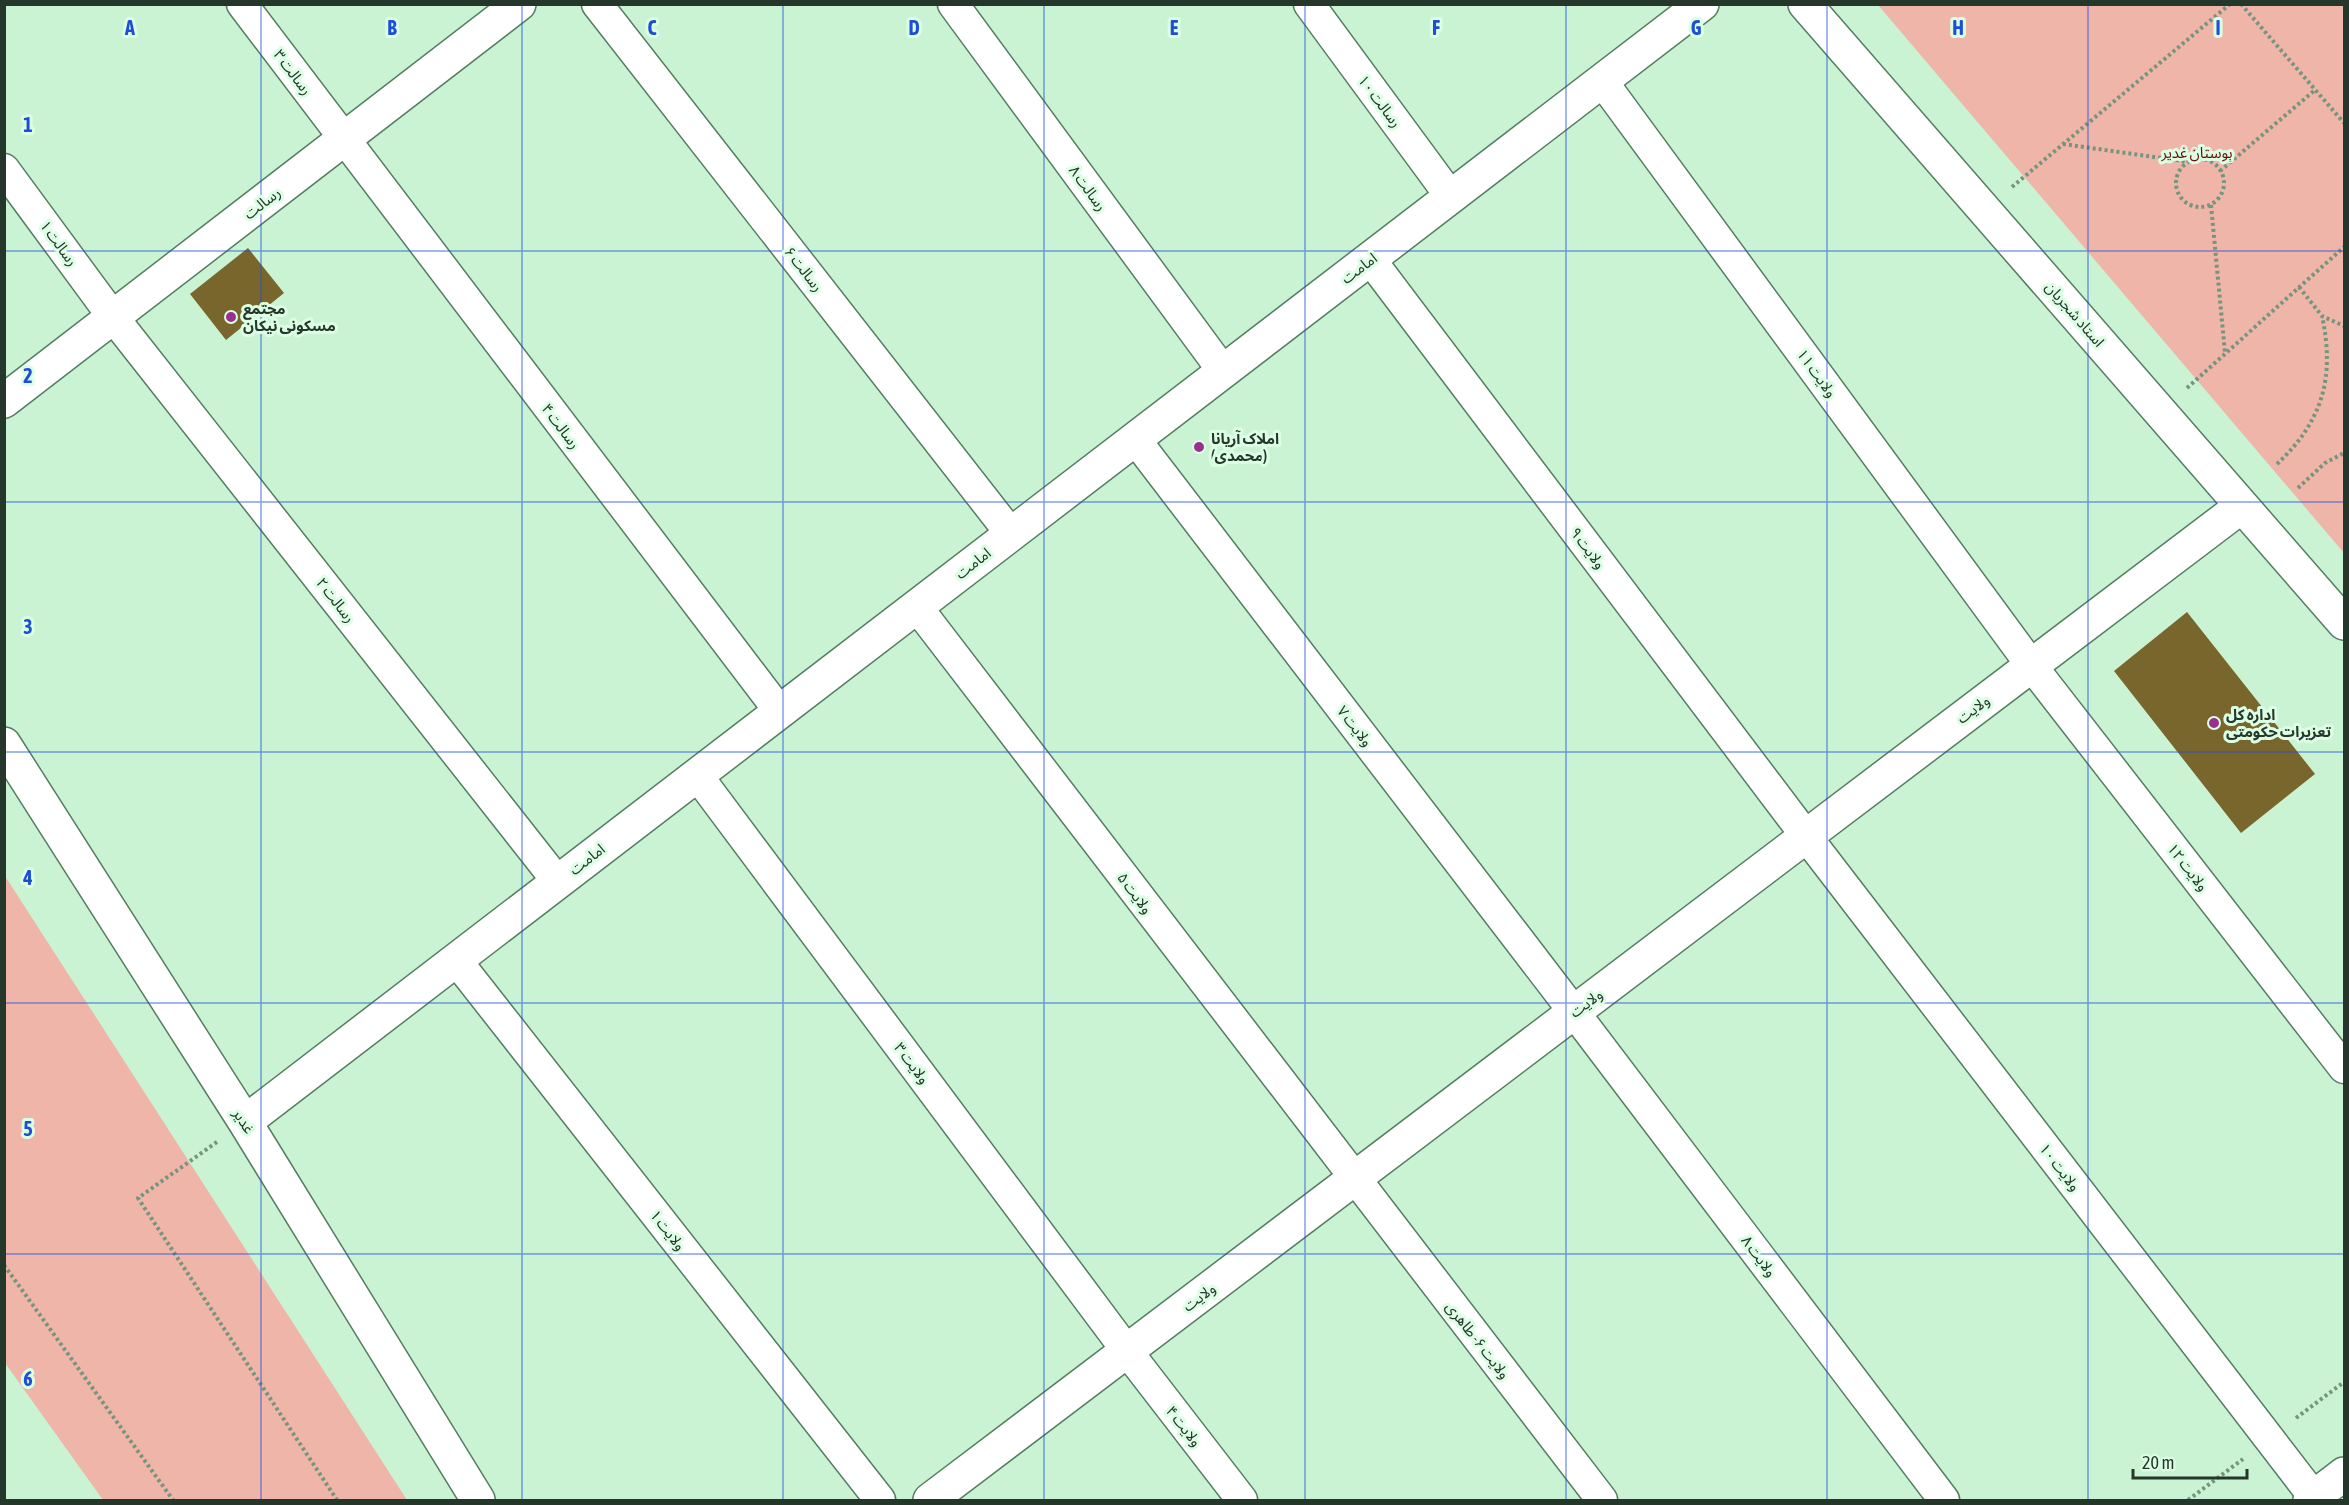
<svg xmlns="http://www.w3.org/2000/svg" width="2349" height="1505" font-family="'Asap Condensed','Noto Sans Arabic',sans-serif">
	<rect width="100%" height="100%" fill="#c9f3d3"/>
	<path fill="#efb5a8" d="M1878 5H2344V553Z
		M4 876H5L407 1500H103L5 1363Z"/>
	<path fill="#79662c" d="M248 248 284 293 226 340 190 294Z
		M2187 612 2315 774 2241 833 2114 671Z"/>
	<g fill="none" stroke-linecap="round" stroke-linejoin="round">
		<g stroke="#567d61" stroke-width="33">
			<path id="street" d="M242 4 780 712
				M597 4 1011 534
				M953 4 1223 371
				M1309 4 1451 197
				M1602 81 2031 665 2344 1068
				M4 169 113 317 558 882
				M1370 259 1806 836 2314 1497
				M1135 439 1574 1012 1944 1500
				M917 607 1602 1500
				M697 775 1127 1351 1242 1500
				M456 960 880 1500"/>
		</g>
		<g stroke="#567d61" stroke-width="36">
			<path id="secondary" d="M1805 4 2344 623
				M4 401 519 4
				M4 744 245 1122 478 1500
				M245 1122 1702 4
				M930 1500 2242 506
				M2310 1500 2344 1474"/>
		</g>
		<path stroke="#77947e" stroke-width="4" stroke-dasharray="3 3" stroke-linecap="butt" d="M2241 4 2344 123
			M2063 144 2189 162
			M2176 183a24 24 0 1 1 48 0a24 24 0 1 1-48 0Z
			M2220 171 2315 90
			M2012 187 2230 4
			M2211 205 2225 353
			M2299 287 2322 316 2344 326
			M2187 388 2344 247
			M2277 464C2323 421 2335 377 2322 316
			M2298 488 2325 463 2344 453
			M217 1142 138 1198 337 1500
			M4 1265 173 1500
			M2296 1418 2344 1382
			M2188 1500 2243 1459"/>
		<use href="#street" stroke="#fff" stroke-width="30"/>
		<use href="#secondary" stroke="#fff" stroke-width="33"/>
	</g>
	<path fill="none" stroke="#1d4ed8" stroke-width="1.5" stroke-opacity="0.55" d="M261 4V1500M522 4V1500M783 4V1500M1044 4V1500M1305 4V1500M1566 4V1500M1827 4V1500M2088 4V1500M4 251H2344M4 502H2344M4 752H2344M4 1003H2344M4 1254H2344"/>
	<g fill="#9a2f90" stroke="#dcfee4" stroke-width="2">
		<circle cx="231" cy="317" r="6"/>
		<circle cx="1199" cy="447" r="6"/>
		<circle cx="2214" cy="723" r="6"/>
	</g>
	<g text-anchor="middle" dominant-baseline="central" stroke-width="6" stroke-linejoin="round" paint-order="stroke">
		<g font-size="15" fill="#25362a" stroke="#dcfee4">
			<text transform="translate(293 72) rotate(53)">رسالت ۳</text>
			<text transform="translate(1380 101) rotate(53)">رسالت ۱۰</text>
			<text transform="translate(1088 188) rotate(54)">رسالت ۸</text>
			<text transform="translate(262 203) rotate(-38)">رسالت</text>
			<text transform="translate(59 243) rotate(54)">رسالت ۱</text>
			<text transform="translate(1359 268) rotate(-37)">امامت</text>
			<text transform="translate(804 269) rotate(52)">رسالت ۶</text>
			<text transform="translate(2075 314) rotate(49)">استاد شجریان</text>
			<text transform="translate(1817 373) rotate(54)">ولایت ۱۱</text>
			<text transform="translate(561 426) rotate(53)">رسالت ۴</text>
			<text transform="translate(1588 548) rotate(53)">ولایت ۹</text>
			<text transform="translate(973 563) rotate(-38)">امامت</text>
			<text transform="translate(336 600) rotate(52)">رسالت ۲</text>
			<text transform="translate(1973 709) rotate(-37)">ولایت</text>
			<text transform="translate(1355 726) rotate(52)">ولایت ۷</text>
			<text transform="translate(587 859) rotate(-38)">امامت</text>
			<text transform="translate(2188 867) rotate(52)">ولایت ۱۲</text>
			<text transform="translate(1135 893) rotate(53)">ولایت ۵</text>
			<text transform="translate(1586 1003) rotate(-37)">ولایت</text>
			<text transform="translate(912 1063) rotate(53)">ولایت ۳</text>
			<text transform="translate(244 1121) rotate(58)">غدیر</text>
			<text transform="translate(2060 1167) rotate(52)">ولایت ۱۰</text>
			<text transform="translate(668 1230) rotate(52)">ولایت ۱</text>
			<text transform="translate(1759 1256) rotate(53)">ولایت ۸</text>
			<text transform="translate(1199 1297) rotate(-37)">ولایت</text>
			<text transform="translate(1478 1340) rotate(52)">ولایت ۶- طاهری</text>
			<text transform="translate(1184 1426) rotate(52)">ولایت ۴</text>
		</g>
		<g font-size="15" fill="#5f1306" stroke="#dcfee4">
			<text x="2197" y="152">بوستان غدیر</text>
		</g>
		<g font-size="15" font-weight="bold" fill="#25362a" stroke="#dcfee4" text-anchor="start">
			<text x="243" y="308">مجتمع<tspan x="243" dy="17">مسکونی نیکان</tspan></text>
			<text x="1211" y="438">املاک آریانا<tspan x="1211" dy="17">(محمدی)</tspan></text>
			<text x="2226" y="714">اداره کل<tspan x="2226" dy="17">تعزیرات حکومتی</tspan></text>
		</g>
	</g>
	<g font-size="20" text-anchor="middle" font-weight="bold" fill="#1d4ed8" stroke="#dcfee4" stroke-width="6" stroke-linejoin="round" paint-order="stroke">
		<text x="130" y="35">A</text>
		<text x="392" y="35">B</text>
		<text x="652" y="35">C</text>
		<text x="914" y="35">D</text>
		<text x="1174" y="35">E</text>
		<text x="1436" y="35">F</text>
		<text x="1696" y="35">G</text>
		<text x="1958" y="35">H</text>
		<text x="2218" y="35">I</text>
		<text x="28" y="132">1</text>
		<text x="28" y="383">2</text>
		<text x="28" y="634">3</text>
		<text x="28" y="885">4</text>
		<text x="28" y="1136">5</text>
		<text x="28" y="1386">6</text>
	</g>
	<rect width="2349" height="1505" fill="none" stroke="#25362a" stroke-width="12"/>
	<path d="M2133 1469v9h114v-9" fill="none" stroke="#25362a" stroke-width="3"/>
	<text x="2142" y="1469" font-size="18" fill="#25362a" stroke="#dcfee4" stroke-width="4.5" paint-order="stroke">20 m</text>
</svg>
